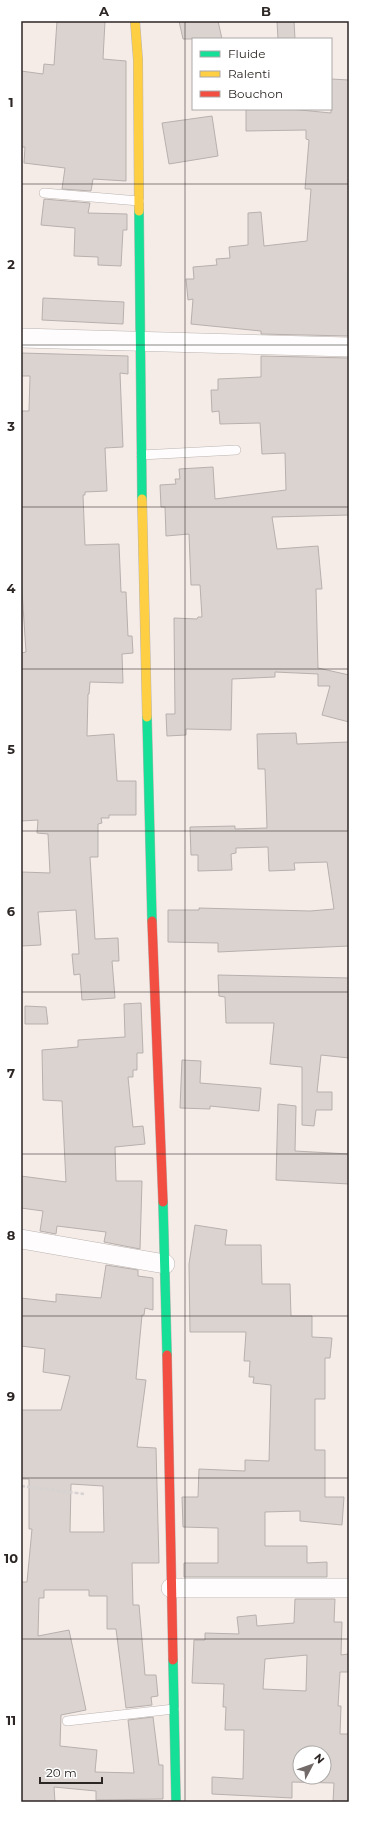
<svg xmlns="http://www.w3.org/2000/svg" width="370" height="1823" font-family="Montserrat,sans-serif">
	<rect width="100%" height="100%" fill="#f5ece8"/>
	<path fill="#dad3cf" stroke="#b7b0ad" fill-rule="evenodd" d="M57 21H105L103 59 126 61V181L93 179 91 191 62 189 65 168 24 163 25 147H21V71L43 74 44 64 54 65Z
		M179 21H218L222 39H183Z
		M277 21H294L295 39H278Z
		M331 79 349 80 348 336 261 334V331L191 324 193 299 188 300 186 279H194L193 267 217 265 216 259 230 258 229 247 248 245V213L261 212 264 246 307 241 311 189H305L309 140 306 139V130L246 131V109H290L331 113Z
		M212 116 218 156 169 164 162 123Z
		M44 199 90 203 88 213 127 214V230H123L121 266 98 265V257L74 256 75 228 41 225Z
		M43 298 124 302 123 324 42 320Z
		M21 353 128 356V374L120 373 123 447 105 448 107 491 85 492V495H83L85 545 119 544 121 592H126L128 636H132L133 653 122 654 123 683 90 682 89 694H88L87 736 114 734 117 781H136V815H109V818H101L102 823 98 824V857H90L95 939 118 938 119 961H112L115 998 82 1000 80 974 74 975 72 954H79L76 910 38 912 41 945 21 946 22 872 50 873 48 834 37 833 38 820 21 821V653L26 652 21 576V411H29L30 376H21Z
		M261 356 349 358V515L272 517 277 549 318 546 322 589H316L318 668 349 675V722L322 715 330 686H318V674L275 672V677L232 679 231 730 186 729V735L167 736 166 714H175L174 618 197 619 198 617H202L200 585H191L189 534 166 536 165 507H161L160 485 176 484 175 479H180L179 469 213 467 215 499 286 490 285 453 262 454 260 423 220 424 219 411 212 412 211 390H218V379L261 377Z
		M296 733 297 744 349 742V946L218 952V943L168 942V910H199V908L310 911 334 909 327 862 294 863 295 870 269 871 268 847 236 848V853L231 854 232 870 198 871V855H191L190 827 235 826V829L267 828 265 769H258L257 734Z
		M218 975 349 978V1058L321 1055 317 1092H332V1110H316L314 1126 302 1125V1067L270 1064 274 1023H226L225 997 219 996Z
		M141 1003 143 1053H137V1070H133V1077H128L133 1127 143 1126 145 1144 115 1147 116 1181H142L140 1249 104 1242 106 1232 57 1226 56 1234 40 1231 43 1211 21 1208V1176L66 1182 62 1101 43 1100 42 1050 78 1047V1040L125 1037 124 1004Z
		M25 1006 46 1007 48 1024H25Z
		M182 1060 201 1061 200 1083 261 1088 259 1111 210 1106V1109L180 1108Z
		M278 1104 296 1106 295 1151 349 1154V1184L276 1180Z
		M195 1225 227 1230 225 1245H261L262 1284H290L291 1316H312V1337L332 1338 330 1358H325V1399H315V1450H325V1497H344L342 1525 300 1521V1511L265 1512V1546H307V1563L327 1562V1577H184V1563H218V1528L183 1527 182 1497H198L199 1469 245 1471V1460L269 1461 271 1385 253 1383 254 1377H249L250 1361H244L246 1332H190L189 1264Z
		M106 1265 138 1270V1276L153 1278V1310L145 1308 144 1315H142L136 1379 146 1380 137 1447 156 1448 159 1563H132L133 1605H139L145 1675H156L158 1696 151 1697 152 1705 126 1708 116 1629H107V1596H89V1590H44V1598H39L38 1636 69 1630 86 1710 61 1715 60 1746 97 1750 95 1772 134 1773 128 1720 153 1717 159 1765H163V1799L96 1800V1791L54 1787 55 1802H22L21 1582H27L32 1529H29V1479H21V1410H61L70 1376 43 1372 45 1349 21 1346V1298L56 1302V1294L101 1298ZM71 1484 103 1486 104 1532H70Z
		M295 1599H335L334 1622H342L341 1655 348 1654 349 1672H340L338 1706H341L340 1734H349V1802H333L334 1783 292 1782V1798L212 1794V1777L243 1779 244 1730H225L226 1707H223L224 1684 192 1683 194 1640H205V1633L239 1634 237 1617 256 1615 257 1626 294 1623ZM307 1655 306 1691 263 1689 265 1659ZM300 1753H324V1777H300Z"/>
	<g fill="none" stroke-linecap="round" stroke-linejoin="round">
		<g stroke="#bbb4b1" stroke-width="10">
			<path id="lane" d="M44 193 139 201
				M141 455 236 450
				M67 1721 174 1709"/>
		</g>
		<g stroke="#bbb4b1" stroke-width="20">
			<path id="street" d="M21 338 349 347
				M21 1239 165 1264
				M171 1588H349"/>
		</g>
		<g stroke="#bbb4b1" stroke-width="10">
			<path id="fast" d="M139 211 142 499
				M147 717 152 921
				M163 1202 167 1355
				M173 1660 176 1802"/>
		</g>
		<g stroke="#bbb4b1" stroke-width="10">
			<path id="slow" d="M135 21 138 60 139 211
				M142 499 147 717"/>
		</g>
		<g stroke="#bbb4b1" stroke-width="10">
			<path id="jam" d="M152 921 163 1202
				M167 1355 173 1660"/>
		</g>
		<path stroke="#d6d2d2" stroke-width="2.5" stroke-dasharray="4 2" stroke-linecap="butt" d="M21 1486 84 1494"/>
		<use href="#lane" stroke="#fefcfc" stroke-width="9"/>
		<use href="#street" stroke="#fefcfc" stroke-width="19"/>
		<use href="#fast" stroke="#16e098" stroke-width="9"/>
		<use href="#slow" stroke="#ffcf43" stroke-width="9"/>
		<use href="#jam" stroke="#f24e42" stroke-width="9"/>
	</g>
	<path fill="none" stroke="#2c2624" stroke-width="1" stroke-opacity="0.55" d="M185 21V1802M21 184H349M21 345H349M21 507H349M21 669H349M21 831H349M21 992H349M21 1154H349M21 1316H349M21 1478H349M21 1639H349"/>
	<rect width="370" height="1823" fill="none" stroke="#ffffff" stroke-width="44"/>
	<rect x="192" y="38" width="140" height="72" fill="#ffffff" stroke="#aba8a7"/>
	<rect x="200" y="51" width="20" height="6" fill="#16e098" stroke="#aba8a7"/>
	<text x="228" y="58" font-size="12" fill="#2c2624">Fluide</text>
	<rect x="200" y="71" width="20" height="6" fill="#ffcf43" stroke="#aba8a7"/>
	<text x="228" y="78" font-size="12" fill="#2c2624">Ralenti</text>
	<rect x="200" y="91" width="20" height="6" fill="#f24e42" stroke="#aba8a7"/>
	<text x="228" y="98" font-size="12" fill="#2c2624">Bouchon</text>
	<g transform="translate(312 1765) rotate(49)"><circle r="19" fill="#ffffff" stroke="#aba8a7"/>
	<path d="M0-3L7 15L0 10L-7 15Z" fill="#726b69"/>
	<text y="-6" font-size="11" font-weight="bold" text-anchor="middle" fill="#2c2624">N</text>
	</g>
	<path d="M40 1777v6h62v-6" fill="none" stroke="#2c2624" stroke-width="2"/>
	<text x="46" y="1777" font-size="12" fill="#2c2624" stroke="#ffffff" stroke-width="3" paint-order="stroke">20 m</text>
	<rect x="22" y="22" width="326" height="1779" fill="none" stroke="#2c2624" stroke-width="1.5"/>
	<g font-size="13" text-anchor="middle" font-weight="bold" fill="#2c2624">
		<text x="104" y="16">A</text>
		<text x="266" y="16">B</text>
		<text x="11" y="107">1</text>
		<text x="11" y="269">2</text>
		<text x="11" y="431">3</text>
		<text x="11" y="593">4</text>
		<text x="11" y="754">5</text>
		<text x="11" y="916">6</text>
		<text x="11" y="1078">7</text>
		<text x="11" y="1240">8</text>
		<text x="11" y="1401">9</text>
		<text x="11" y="1563">10</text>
		<text x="11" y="1725">11</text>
	</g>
</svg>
